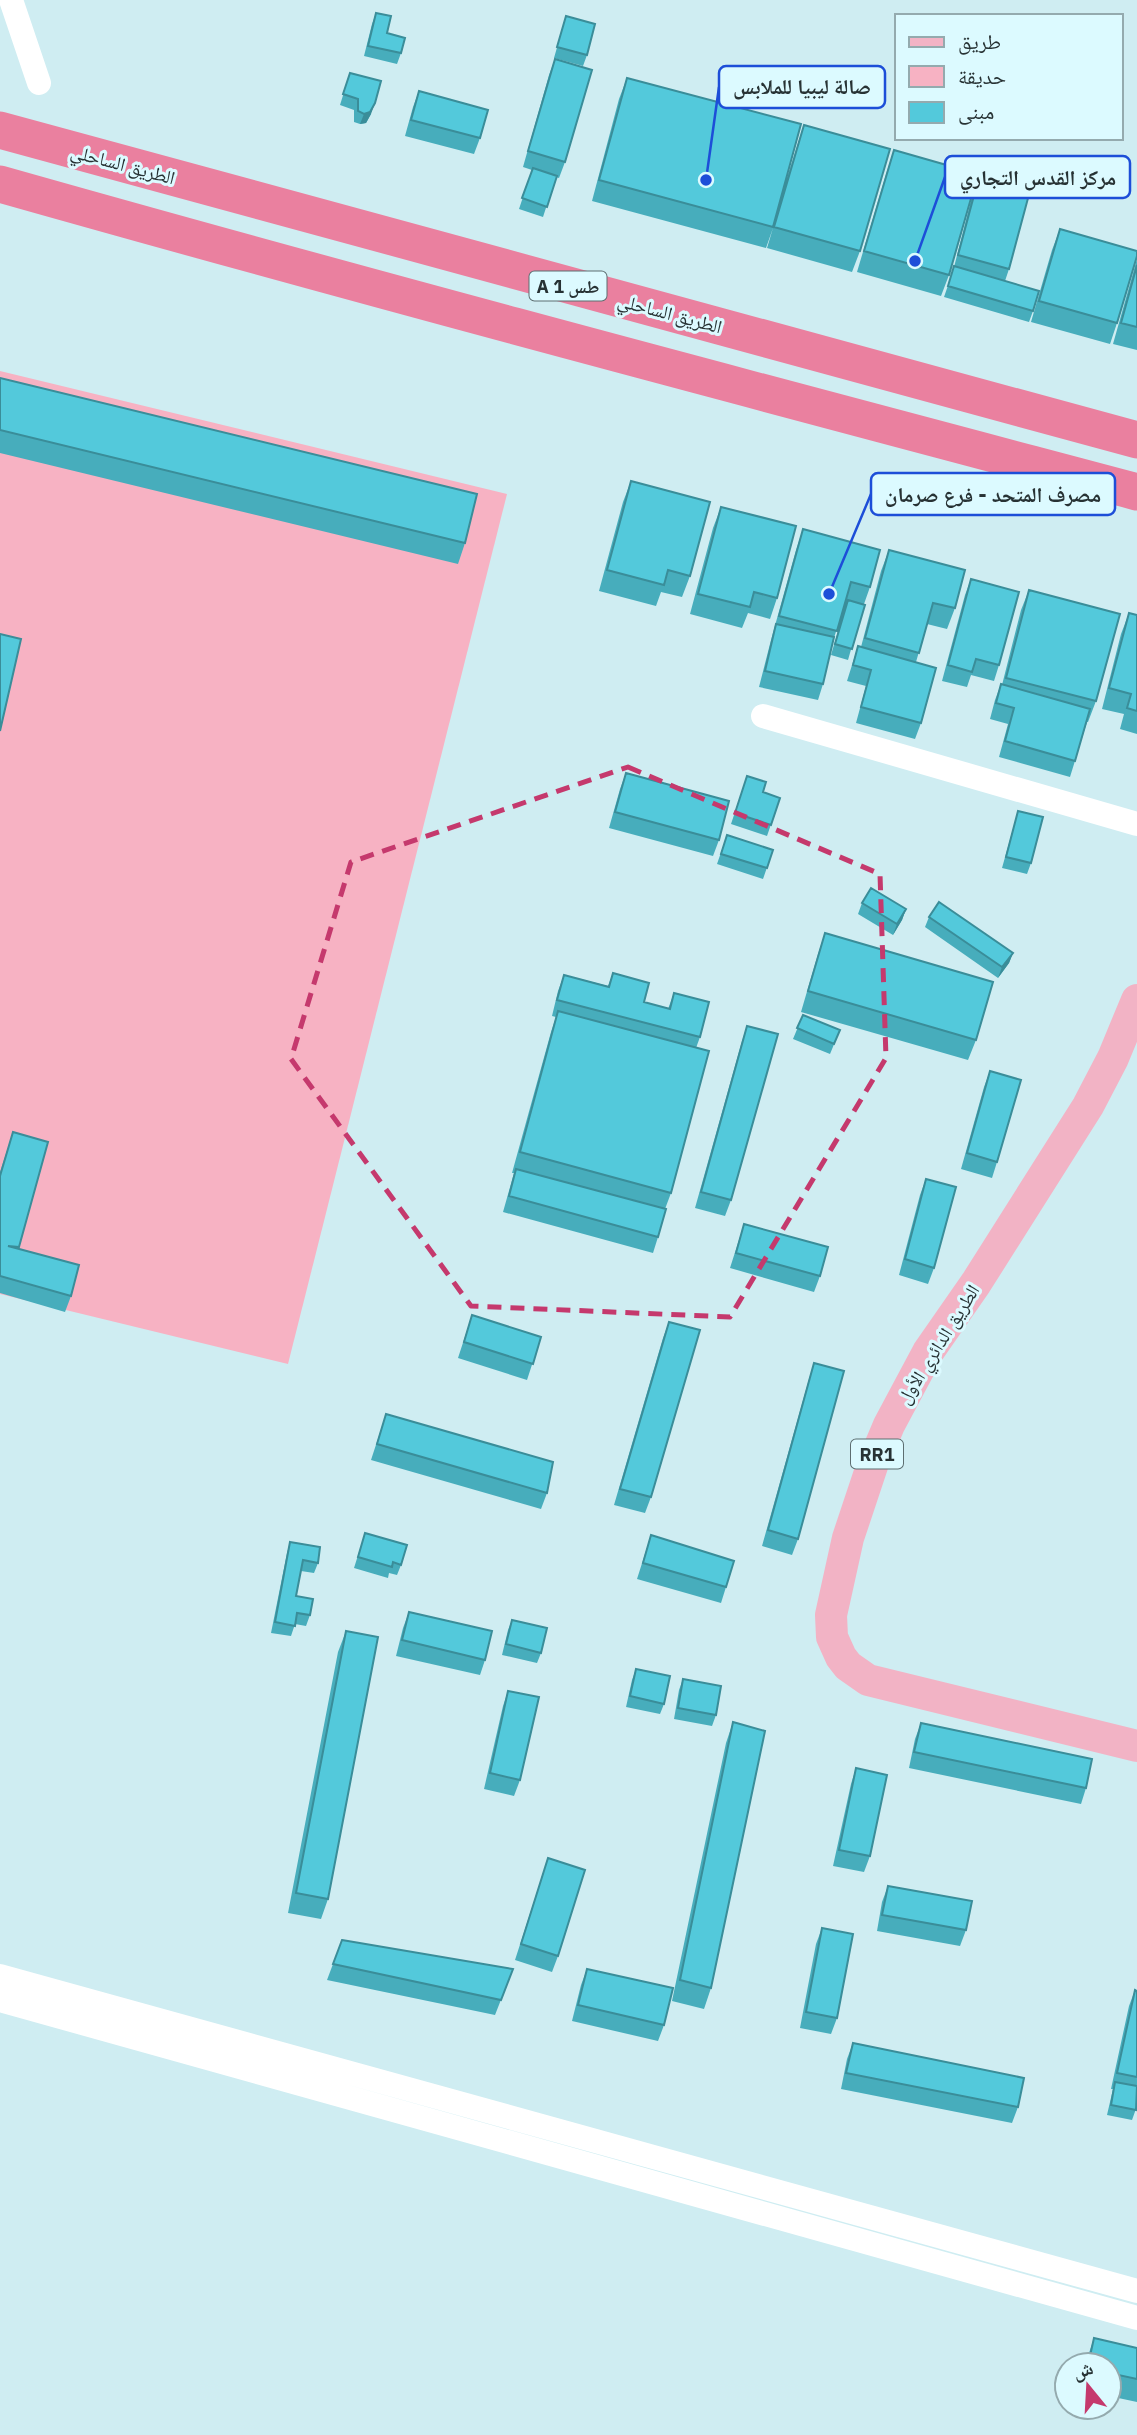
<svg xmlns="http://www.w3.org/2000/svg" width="1137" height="2435" font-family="'IBM Plex Sans','Noto Naskh Arabic',sans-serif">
	<rect width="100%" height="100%" fill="#cfedf2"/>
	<path fill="#f7b2c3" d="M0 371 507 494 288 1364 0 1294Z"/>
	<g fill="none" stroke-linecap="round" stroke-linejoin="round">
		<path stroke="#fff" stroke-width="24" d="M11 0 39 83
			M763 716 1137 824
			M0 1976 1137 2291
			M0 2000 1137 2318"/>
		<path stroke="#f2b3c5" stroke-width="32" d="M1137 1000 1113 1058 1088 1106 976 1283 928 1352 889 1425 873 1463 848 1538 831 1615 832 1637 841 1657 848 1666 868 1680 1137 1746"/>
		<path stroke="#ea809f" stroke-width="37" d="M0 130 1137 440
			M0 184C378 291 757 391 1137 492"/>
	</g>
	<path fill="#47adbc" d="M376 13 387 33 401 53 397 64 364 56 372 24Z
		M566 16 587 55 583 66 554 58Z
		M555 59 565 162 559 178 556 177 543 217 519 209 532 170 523 167 549 75Z
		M350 73 371 114 366 123 360 124 354 122V110L340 105Z
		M627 78 774 222 797 146 804 125 860 251 852 272 767 248 773 228 766 248 592 201 619 99Z
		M419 91 480 138 474 154 405 136 413 107Z
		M894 150 949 275 941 296 857 272 887 171Z
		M980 173 1009 269 1005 281 1033 311 1029 322 944 297 953 271 974 189Z
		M1060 229 1117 323 1110 344 1031 322 1052 250Z
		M1137 259V350L1113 344Z
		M0 378 465 543 458 564 0 453Z
		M631 481 690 576 682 597 661 592 656 606 599 591 623 502Z
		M721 507 777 598 770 619 748 613 742 628 690 614 713 528Z
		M803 529 870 587 864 604 848 660 831 655 846 604 845 603 834 638 823 684 818 700 759 687 771 640 796 550Z
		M889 550 955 608 947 629 927 624 916 662 921 723 915 739 856 723 866 686 847 681 858 646 861 647 881 571Z
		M971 579 999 665 994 681 971 675 967 687 942 681 965 595Z
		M1029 590 1096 701 1088 722H1087L1070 777 999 757 1008 724 990 719 995 700 1001 684 1002 685 1021 610Z
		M1129 613 1137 615V734L1120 729 1124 714 1102 709 1121 634Z
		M626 773 719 840 713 856 609 828 620 789Z
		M747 776 763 792 780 798 767 836 731 824Z
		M1018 811 1031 863 1027 874 1002 868Z
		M727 835 773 850 763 879 717 864Z
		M862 903 906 909 902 920 893 935 858 914Z
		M929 917 1013 953 1009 963 998 978 925 927Z
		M825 933 976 1040 968 1060 801 1012 818 954Z
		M613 973 644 1002 668 1009 674 993 700 1037 696 1048 671 1193 665 1209 658 1237 653 1253 503 1212 514 1173H512L551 1032 556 1017 552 1016 558 991 564 975 608 986Z
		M803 1015 840 1030 830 1054 793 1039Z
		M747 1026 731 1200 725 1216 695 1208 742 1041Z
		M990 1071 997 1162 992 1178 961 1169 984 1087Z
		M13 1132 19 1248 71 1296 65 1312 0 1293V1172Z
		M926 1179 934 1268 928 1284 899 1275 920 1195Z
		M744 1224 820 1276 814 1292 730 1268Z
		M472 1315 541 1337 527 1380 458 1358Z
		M669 1322 651 1497 645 1513 614 1505 663 1338Z
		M814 1363 798 1539 792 1555 762 1546 809 1379Z
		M386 1414 547 1493 541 1509 371 1460Z
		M365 1533 401 1565 397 1575 389 1573 388 1578 354 1568Z
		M651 1535 726 1587 721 1603 637 1579Z
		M290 1542 318 1563 314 1573 301 1571 296 1596 310 1615 306 1626 295 1624 291 1636 271 1633 287 1553Z
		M409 1612 485 1660 480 1675 396 1656 403 1628Z
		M512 1620 541 1653 537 1663 502 1655 508 1630Z
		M346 1631 328 1899 321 1919 288 1913 338 1652Z
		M636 1669 664 1704 660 1714 626 1707 632 1680Z
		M683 1679 716 1715 712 1726 674 1719 679 1690Z
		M508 1691 520 1780 514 1796 484 1789 503 1706Z
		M733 1722 711 1988 704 2009 672 2001 726 1743Z
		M921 1723 1086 1788 1081 1804 909 1768 915 1739Z
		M856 1768 870 1856 864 1872 833 1866 851 1784Z
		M548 1858 558 1956 552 1972 515 1960Z
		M888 1886 966 1930 960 1946 877 1931 882 1902Z
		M822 1928 837 2018 831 2034 800 2028 816 1944Z
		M342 1940 513 1969 495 2015 327 1980Z
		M587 1969 664 2025 658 2041 572 2021 581 1985Z
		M1135 1990 1137 1991V2106L1132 2120 1107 2115 1113 2089H1111L1129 2006Z
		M853 2043 1018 2107 1012 2123 841 2089 847 2059Z
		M1094 2338 1137 2348V2402L1109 2396V2365H1085Z"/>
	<path fill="#3a8d99" d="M375 103 371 114 366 123 360 124 364 114Z
		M906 909 902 920 893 935 897 924Z
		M1013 953 1009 963 998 978 1002 967Z"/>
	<path fill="#53c9db" stroke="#3a8d99" stroke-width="2" d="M376 13 391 16 387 33 405 38 401 53 368 46Z
		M566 16 595 24 587 55 557 47Z
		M555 59 592 70 565 162 528 151Z
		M350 73 381 81 375 103 370 112 364 114 358 111V99L343 94Z
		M627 78 801 124 773 227 599 180Z
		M419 91 488 110 480 138 411 120Z
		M804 125 890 149 860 251 774 227Z
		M894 150 978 174 949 275 864 251Z
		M533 168 557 176 547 207 522 198Z
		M980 173 1031 187 1009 269 958 255Z
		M1060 229 1137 251V256L1117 323 1039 301Z
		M1137 265V327L1121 323Z
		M954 266 1039 291 1033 311 948 286Z
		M0 378 477 494 465 543 0 430Z
		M631 481 710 502 690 576 668 570 664 585 607 570Z
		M721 507 796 526 777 598 754 592 750 607 698 594Z
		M803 529 880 550 870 587 851 582 837 631 779 616Z
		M889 550 965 570 955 608 933 603 919 653 865 638Z
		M971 579 1019 592 999 665 976 659 972 672 948 665Z
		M1029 590 1120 614 1096 701 1006 678Z
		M848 600 865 605 852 649 835 644Z
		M1129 613 1137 615V711L1127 708 1131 694 1109 688Z
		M776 624 834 637 823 684 765 671Z
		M0 634 21 639 0 731Z
		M858 646 936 668 921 723 861 707 871 670 853 665Z
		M1001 684 1090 709 1075 761 1005 741 1014 708 996 703Z
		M626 773 729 801 719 840 615 812Z
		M747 776 766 782 763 792 780 798 771 825 735 813Z
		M1018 811 1043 817 1031 863 1006 857Z
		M727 835 773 850 767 868 721 854Z
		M871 888 906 909 897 924 862 903Z
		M939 902 1013 953 1002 967 929 917Z
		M825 933 993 982 976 1040 808 991Z
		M613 973 649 983 644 1002 670 1009 674 993 709 1002 700 1037 557 1000 564 975 609 987Z
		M558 1011 709 1051 671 1193 520 1152Z
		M803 1015 840 1030 834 1044 797 1028Z
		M747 1026 778 1034 731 1200 701 1192Z
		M990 1071 1021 1080 997 1162 967 1153Z
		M13 1132 48 1142 19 1247 8 1246 79 1265 71 1296 0 1276V1176Z
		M516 1169 666 1209 658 1237 509 1196Z
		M926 1179 956 1187 934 1268 905 1259Z
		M744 1224 828 1247 820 1276 736 1253Z
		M472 1315 541 1337 533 1364 464 1342Z
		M669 1322 700 1330 651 1497 620 1489Z
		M814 1363 844 1371 798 1539 768 1530Z
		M386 1414 553 1462 547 1493 377 1444Z
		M365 1533 407 1545 401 1565 393 1562 392 1567 358 1557Z
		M651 1535 734 1561 726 1587 643 1563Z
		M290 1542 320 1547 318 1563 303 1560 296 1596 313 1599 310 1615 297 1613 295 1626 275 1622Z
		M409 1612 492 1631 485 1660 402 1640Z
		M512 1620 547 1628 541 1653 506 1644Z
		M346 1631 378 1637 328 1899 296 1893Z
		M636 1669 670 1676 664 1704 630 1696Z
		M683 1679 721 1686 716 1715 678 1708Z
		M508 1691 539 1697 520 1780 490 1773Z
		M733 1722 765 1731 711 1988 680 1980Z
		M921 1723 1092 1759 1086 1788 914 1752Z
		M856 1768 887 1775 870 1856 839 1850Z
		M548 1858 585 1870 558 1956 521 1944Z
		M888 1886 972 1901 966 1930 882 1915Z
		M822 1928 853 1934 837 2018 806 2012Z
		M342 1940 513 1969 501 2000 333 1964Z
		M587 1969 673 1988 664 2025 578 2005Z
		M1135 1990 1137 1991V2077L1117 2073Z
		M853 2043 1024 2078 1018 2107 846 2073Z
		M1115 2082 1137 2086 1136 2110 1111 2105Z
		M1094 2338 1137 2348V2379L1109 2373V2365H1088Z"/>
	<path fill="none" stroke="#c5396d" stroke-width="5" stroke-dasharray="14 9" stroke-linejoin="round" d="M628 767 880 874 886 1058 730 1317 471 1306 291 1059 351 862Z"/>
	<g text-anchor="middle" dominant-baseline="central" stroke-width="6" stroke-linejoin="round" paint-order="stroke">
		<g fill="#dcfaff" stroke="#5d6e71" stroke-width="2">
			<rect x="529.5" y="271.5" width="77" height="29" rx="5"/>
			<rect x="851" y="1439.5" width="52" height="29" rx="5"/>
		</g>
		<g font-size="18" font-weight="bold" fill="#273234">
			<text x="568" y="286">A 1 طس</text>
			<text x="877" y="1454">RR1</text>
		</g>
		<g font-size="19" fill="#273234" stroke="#dcfaff">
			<text transform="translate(123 164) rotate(15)">الطريق الساحلي</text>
			<text transform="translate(670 313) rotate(15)">الطريق الساحلي</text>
			<text transform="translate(938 1344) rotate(-58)">الطريق الدائري الأول</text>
		</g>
	</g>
	<path fill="none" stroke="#1d4ed8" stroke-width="2.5" d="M706 180L719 87M915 261L945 177M829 594L871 494"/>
	<g fill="#1d4ed8" stroke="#dcfaff" stroke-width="2.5">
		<circle cx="706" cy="180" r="7"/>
		<circle cx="915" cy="261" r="7"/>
		<circle cx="829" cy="594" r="7"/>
	</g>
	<g fill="#dcfaff" stroke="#1d4ed8" stroke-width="2.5">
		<rect x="719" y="66" width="166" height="42" rx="7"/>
		<rect x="945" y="156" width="185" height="42" rx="7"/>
		<rect x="871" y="473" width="244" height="42" rx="7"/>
	</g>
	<g font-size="21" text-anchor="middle" font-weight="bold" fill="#273234">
		<text x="802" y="94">صالة ليبيا للملابس</text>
		<text x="1038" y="185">مركز القدس التجاري</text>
		<text x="993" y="502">مصرف المتحد - فرع صرمان</text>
	</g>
	<rect x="895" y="14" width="228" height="126" fill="#dcfaff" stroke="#94aaae" stroke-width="2"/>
	<rect x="909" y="37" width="35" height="10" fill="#f2b3c5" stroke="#94aaae" stroke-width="2"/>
	<text x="958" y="49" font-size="21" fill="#273234">طريق</text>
	<rect x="909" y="66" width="35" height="21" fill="#f7b2c3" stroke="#94aaae" stroke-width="2"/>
	<text x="958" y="84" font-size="21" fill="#273234">حديقة</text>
	<rect x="909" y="102" width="35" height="21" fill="#53c9db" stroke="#94aaae" stroke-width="2"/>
	<text x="958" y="119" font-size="21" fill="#273234">مبنى</text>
	<g transform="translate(1088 2386) rotate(342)"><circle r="33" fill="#dcfaff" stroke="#94aaae" stroke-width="2"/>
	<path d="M0-5L12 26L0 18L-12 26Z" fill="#c5396d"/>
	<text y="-10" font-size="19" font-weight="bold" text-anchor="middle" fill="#273234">ش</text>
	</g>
</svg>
